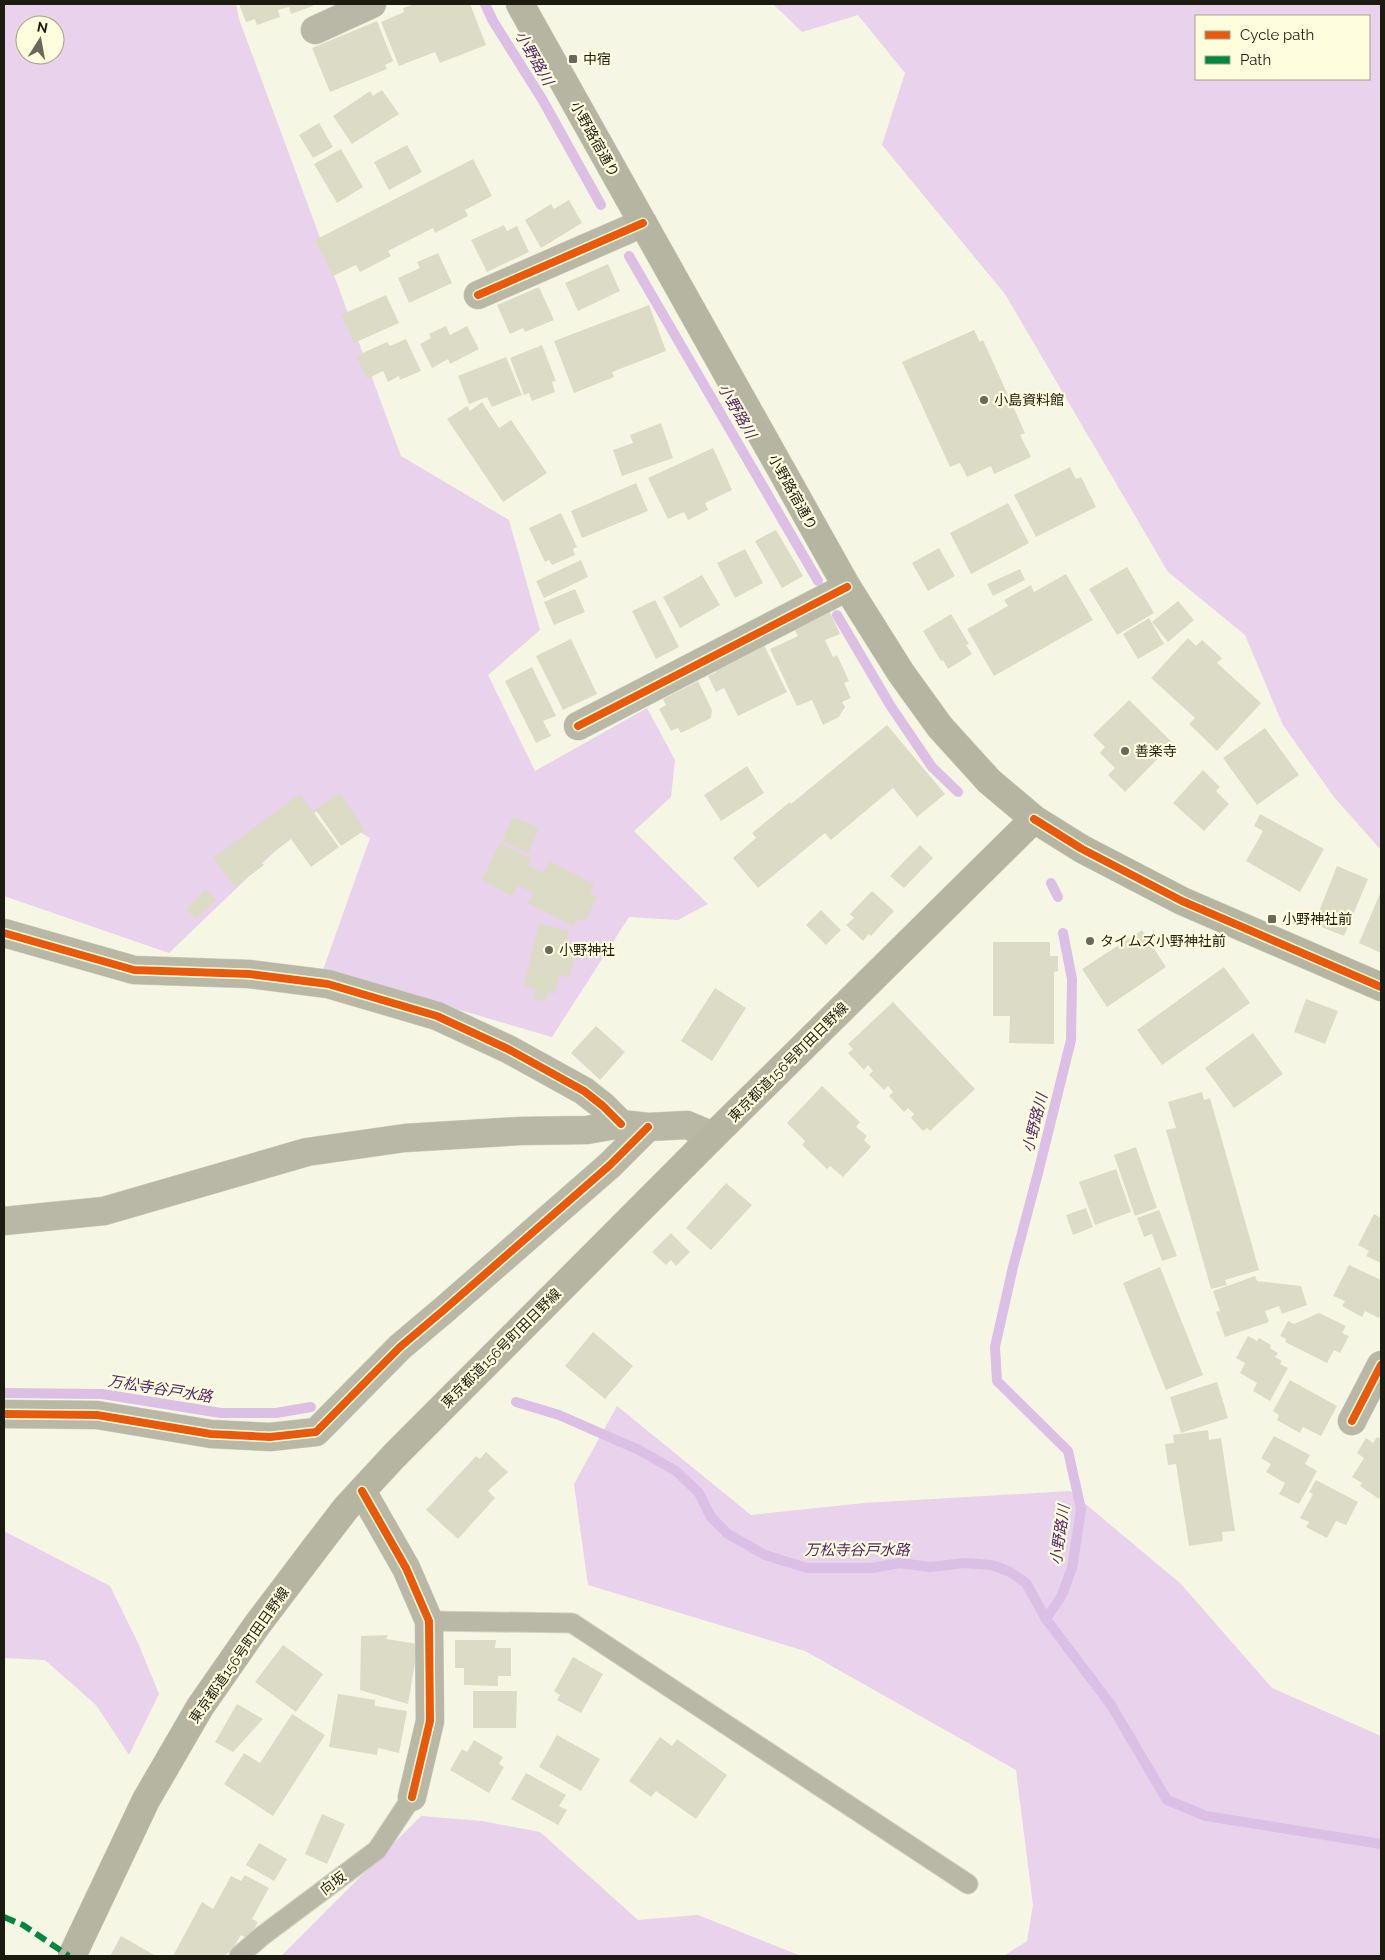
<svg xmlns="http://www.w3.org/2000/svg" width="1385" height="1960" font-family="Raleway,'Noto Sans JP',sans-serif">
	<rect width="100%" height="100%" fill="#f6f6e5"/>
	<path fill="#e8d2ec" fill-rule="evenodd" d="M4 4H236L239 19 401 456 509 520 540 630 488 675 535 771 647 708 675 760 671 797 634 831 708 904 678 920 629 917 552 1037 323 970 370 838 320 808 169 953 4 896ZM25 25H55V55H25Z
		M773 4H1381V850L1334 797 1283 725 1245 635 1168 572 1005 294 882 145 905 73 858 15 802 32ZM1369 16V79H1196V16Z
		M617 1406 751 1515 864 1503 1070 1491 1181 1584 1272 1688 1381 1736V1956H1004L1027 1941 1033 1905 1016 1770 805 1651 588 1585 574 1484Z
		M4 1531 110 1586 138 1643 159 1694 129 1755 96 1705 45 1660 4 1658Z
		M421 1816 482 1821 540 1832 638 1920 698 1915 801 1956H281Z"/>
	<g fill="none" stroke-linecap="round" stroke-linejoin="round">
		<path stroke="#dbbfe4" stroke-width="10" d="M485 4 493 21 542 99 601 205
			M629 256 818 581
			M837 615 890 705 932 767 958 792
			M1051 883 1058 897
			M1063 933 1072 979 1071 1040 1038 1173 1013 1267 995 1347 997 1381 1068 1451 1081 1509 1072 1568 1061 1597 1046 1619 1111 1705 1167 1800 1206 1816 1381 1844
			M4 1393 102 1394 221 1413H276L311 1407
			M516 1402 559 1415 639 1450 676 1471 699 1493 711 1517 728 1534 765 1555 807 1568H872L900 1563 930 1567 965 1563 992 1565 1010 1572 1026 1583 1046 1619"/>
	</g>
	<path fill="#dcdcc6" d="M239 4H312L313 6 291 14 289 7 278 10 280 17 257 25 255 19 246 22Z
		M414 4H470L486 45 440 63 435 52 399 66 381 22 404 12 403 8Z
		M377 21 393 61 385 65 387 69 330 92 312 48Z
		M382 90 399 114 352 144 333 116 370 91 373 96Z
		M319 123 333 147 313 158 299 135Z
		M407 145 422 172 389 190 374 162Z
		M341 149 363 187 337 203 314 164Z
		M473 159 492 196 465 210 468 216 435 233 433 228 388 251 391 256 360 272 356 265 333 276 315 240Z
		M569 200 582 223 541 248 525 220 551 204 554 209Z
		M504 225 507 231 517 226 529 252 487 272 471 240Z
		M438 253 452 283 409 303 398 278 420 268 417 262Z
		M608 264 620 291 578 311 565 283Z
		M539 287 554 320 525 332 523 328 510 334 497 305Z
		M386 295 399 323 354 343 341 315Z
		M649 305 666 351 612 372 614 377 574 393 554 341Z
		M446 326 450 335 467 326 479 349 450 364 448 359 432 368 420 344 431 338 429 334Z
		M974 330 980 342 983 340 1025 433 1020 435 1031 457 994 474 991 466 967 477 960 463 950 467 902 362Z
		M406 339 421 371 400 380 399 376 388 382 383 371 367 379 356 356 387 342 390 346Z
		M542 345 556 381 552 382 555 392 532 401 529 393 524 395 510 358Z
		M506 357 522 395 492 407 487 397 469 404 458 376Z
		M482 402 499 428 511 420 547 473 503 502 447 419 467 406 470 411Z
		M661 423 673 458 622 476 613 450 633 443 630 435Z
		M713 448 732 490 705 503 708 510 688 520 684 512 668 519 648 478Z
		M1070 467 1076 479 1081 477 1096 507 1036 537 1014 495Z
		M636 483 648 511 582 538 571 511Z
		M1008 503 1029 543 971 574 950 533Z
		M561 513 577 547 573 549 575 555 552 565 549 560 545 562 529 528Z
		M776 530 803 576 782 588 755 541Z
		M939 548 955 576 928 591 912 563Z
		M745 549 763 583 735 598 717 563Z
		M581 560 588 577 544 598 536 581Z
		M1127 567 1154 613 1117 635 1089 589Z
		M1020 569 1025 580 993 596 987 584Z
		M1066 574 1093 620 994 676 967 629 1008 606 1004 600 1031 585 1034 592Z
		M702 575 720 605 680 628 663 597Z
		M575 589 585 612 554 625 544 602Z
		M655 600 679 647 656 659 632 611Z
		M1178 601 1194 620 1168 642 1152 622Z
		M830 612 840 634 825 640 833 657 837 655 849 681 844 683 851 698 842 702 845 707 839 717 823 725 812 700 797 706 770 649 798 636 794 629Z
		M951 614 969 644 966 645 972 654 948 669 943 660 941 661 923 631Z
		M1149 618 1164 644 1138 659 1123 634Z
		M1188 638 1196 646 1202 640 1222 658 1217 663 1261 703 1217 751 1189 724 1195 718 1151 678Z
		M571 639 597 694 563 710 536 656Z
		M763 643 787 692 738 716 724 688 716 692 708 676 716 672 714 667Z
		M532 667 556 716 543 721 551 736 536 743 505 681Z
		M698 681 712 710 711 718 681 733 678 728 671 731 659 709 666 705 663 699Z
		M1129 700 1173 743 1125 792 1108 775 1115 768 1100 753 1105 747 1093 735Z
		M887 725 945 794 917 817 893 788 831 840 825 833 758 888 733 858 756 838 752 833 790 802 791 804Z
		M1265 728 1299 775 1257 805 1223 758Z
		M747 766 764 793 721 821 704 795Z
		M1203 770 1220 787 1216 791 1229 804 1204 831 1173 803Z
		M340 793 365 830 341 846 315 809Z
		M300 794 339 847 311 867 291 839 261 862 264 865 235 887 213 858Z
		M1260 814 1324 849 1300 892 1246 861 1263 831 1254 826Z
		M513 817 539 828 528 853 502 841Z
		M500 843 531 858 528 865 543 873 549 861 594 884 590 893 597 897 585 922 578 918 573 926 528 903 533 893 518 885 512 896 482 880Z
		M920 845 933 858 904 888 890 876Z
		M1337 866 1368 879 1344 936 1314 924Z
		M205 890 216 900 196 919 186 909Z
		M872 891 894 911 871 936 869 934 863 941 846 925 854 918 850 914Z
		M1381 891V953L1359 943Z
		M821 910 841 930 826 945 806 925Z
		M539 923 569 931 565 952 575 955 569 978 559 975 555 994 548 992 545 1002 533 999 536 989 524 986Z
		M1142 930 1166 967 1107 1007 1082 969Z
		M993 942H1050V956H1058V971L1054 972V1044L1009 1043 1010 1016H993Z
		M1224 967 1250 1003 1162 1065 1137 1030Z
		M715 988 746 1008 712 1061 681 1041Z
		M1306 999 1338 1011 1325 1044 1294 1032Z
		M893 1002 975 1089 930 1131 927 1128 923 1131 911 1118 914 1114 908 1108 904 1112 889 1096 893 1092 888 1086 884 1090 869 1075 873 1071 868 1065 864 1070 848 1053 853 1049 848 1044Z
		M596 1026 625 1052 600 1080 571 1053Z
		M1253 1033 1283 1074 1234 1108 1205 1068Z
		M822 1086 860 1122 856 1127 867 1136 864 1140 871 1147 843 1177 830 1166 827 1169 802 1145 805 1141 787 1123Z
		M1202 1092 1204 1100 1210 1098 1259 1270 1225 1280 1227 1285 1211 1289 1166 1130 1176 1128 1168 1102Z
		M1136 1147 1157 1208 1135 1216 1114 1155Z
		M1116 1169 1131 1212 1095 1225 1079 1182Z
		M726 1183 752 1205 711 1250 686 1228Z
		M1086 1208 1093 1227 1073 1235 1066 1215Z
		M1159 1210 1177 1256 1162 1261 1152 1234 1144 1237 1137 1218Z
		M1374 1214 1381 1218V1263L1366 1256 1369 1251 1358 1245Z
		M671 1233 690 1252 676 1266 671 1260 666 1265 652 1252Z
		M1349 1265 1381 1280V1313L1379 1318 1365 1311 1362 1317 1342 1306 1345 1301 1333 1296Z
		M1160 1267 1203 1375 1166 1390 1123 1283Z
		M1255 1276 1257 1281 1301 1286 1307 1305 1282 1314 1279 1306 1265 1311 1269 1322 1225 1337 1216 1312 1220 1311 1213 1291Z
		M1319 1313 1346 1326 1342 1333 1349 1336 1340 1353 1334 1350 1327 1363 1285 1342 1286 1339 1280 1336 1288 1321 1294 1324Z
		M593 1332 633 1366 605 1399 565 1366Z
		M1248 1336 1257 1341 1259 1338 1271 1345 1270 1348 1278 1353 1275 1357 1282 1361 1280 1364 1288 1368 1270 1401 1253 1391 1257 1383 1240 1373 1245 1363 1236 1358Z
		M1290 1380 1337 1406 1321 1436 1303 1427 1300 1433 1277 1420 1279 1415 1273 1411Z
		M1217 1382 1228 1418 1181 1433 1170 1397Z
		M1208 1430 1209 1440 1221 1438 1235 1531 1222 1532 1223 1541 1189 1546 1176 1464 1168 1465 1165 1444 1174 1443 1173 1435Z
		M1274 1436 1310 1455 1305 1464 1317 1471 1299 1504 1279 1494 1285 1483 1266 1472 1271 1464 1261 1458Z
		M1377 1437 1381 1439V1495L1379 1499 1360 1486 1362 1483 1352 1477 1364 1458 1357 1453 1366 1438 1373 1443Z
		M486 1452 508 1472 488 1491 495 1498 458 1539 426 1510 476 1456 480 1459Z
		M1316 1480 1358 1502 1346 1525 1336 1521 1327 1538 1306 1527 1309 1522 1300 1518 1313 1494 1309 1492Z
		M388 1635 386 1639 418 1644 408 1704 360 1690 361 1636Z
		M455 1640H496L495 1648H511V1676H498V1686L464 1685V1668H455Z
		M283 1645 323 1674 296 1712 255 1682Z
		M573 1657 603 1674 581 1713 557 1700 560 1695 554 1691Z
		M473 1691H517L516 1728H473Z
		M338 1694 375 1700V1706L407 1711 399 1753 378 1748 377 1755 329 1747Z
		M237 1704 263 1719 233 1752 215 1742Z
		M292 1714 325 1735 273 1816 224 1784 244 1753 260 1763Z
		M557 1735 600 1759 581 1791 539 1767Z
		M660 1737 672 1746 677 1739 727 1775 696 1819 656 1791 651 1797 629 1781Z
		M474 1740 503 1757 499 1764 504 1767 489 1793 450 1770 462 1749 467 1752Z
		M526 1773 566 1795 559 1806 567 1810 558 1825 511 1799Z
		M322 1814 345 1824 327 1864 305 1854Z
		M259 1843 287 1859 274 1881 246 1865Z
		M245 1875 269 1888 252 1919 258 1922 248 1939 241 1935 232 1950 224 1956H173L202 1902 213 1909 231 1876 241 1881Z
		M121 1936 156 1956H110Z"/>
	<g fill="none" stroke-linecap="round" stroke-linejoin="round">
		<g stroke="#d1d1c5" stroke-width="21">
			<path id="lane" d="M429 1621 572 1623 968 1884
				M239 1956 262 1936 377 1850 412 1797"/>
		</g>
		<g stroke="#d1d1c5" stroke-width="29">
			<path id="street" d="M315 30 372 4
				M478 295 643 223
				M578 726 847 587
				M4 933 134 970 249 974 328 984 437 1016 508 1049 584 1091 603 1106 621 1124
				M4 1221 104 1211 307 1152 405 1138 520 1131 587 1130 621 1124 648 1127 687 1125 713 1136
				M4 1414 97 1415 211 1434 270 1437 316 1432 400 1347 445 1309 610 1165 648 1127
				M1352 1421 1381 1365
				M362 1491 406 1568 429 1621 430 1721 412 1797"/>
		</g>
		<g stroke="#d1d1c5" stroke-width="29">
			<path id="secondary" d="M520 4 847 587 901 673 940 727 989 781 1034 819 1082 849 1182 901 1381 987
				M72 1956 146 1800 200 1707 257 1625 313 1551 346 1508 394 1456 713 1136 1034 819"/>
		</g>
		<use href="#lane" stroke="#b9b8a6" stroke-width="19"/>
		<use href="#street" stroke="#b9b8a6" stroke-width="28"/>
		<use href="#secondary" stroke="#b6b5a2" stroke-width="28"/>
		<path stroke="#00873e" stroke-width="6" stroke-dasharray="12 6" stroke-linecap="butt" d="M4 1917 23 1925 69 1956"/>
		<g stroke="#fefddd" stroke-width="11">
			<path id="cycleway" d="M478 295 643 223
				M578 726 847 587
				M1034 819 1082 849 1182 901 1381 987
				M4 933 134 970 249 974 328 984 437 1016 508 1049 584 1091 603 1106 621 1124
				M4 1414 97 1415 211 1434 270 1437 316 1432 400 1347 445 1309 610 1165 648 1127
				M1352 1421 1381 1365
				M362 1491 406 1568 429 1621 430 1721 412 1797"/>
		</g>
		<use href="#cycleway" stroke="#e8590c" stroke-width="8"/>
	</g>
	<g fill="#68685b" stroke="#fefddd" stroke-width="2">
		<rect x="568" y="54" width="10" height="10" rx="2.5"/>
		<circle cx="984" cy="400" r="5"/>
		<circle cx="1125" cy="751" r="5"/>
		<rect x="1267" y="914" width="10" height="10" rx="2.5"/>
		<circle cx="1090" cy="941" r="5"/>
		<circle cx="549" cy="950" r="5"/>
	</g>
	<g text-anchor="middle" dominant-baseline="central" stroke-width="4.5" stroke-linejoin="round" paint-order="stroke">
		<g font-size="14" fill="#1c1b10" stroke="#fefddd" text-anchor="start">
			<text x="583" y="59">中宿</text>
			<text x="994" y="400">小島資料館</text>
			<text x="1135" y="751">善楽寺</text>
			<text x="1282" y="919">小野神社前</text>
			<text x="1100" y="941">タイムズ小野神社前</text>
			<text x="559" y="950">小野神社</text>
		</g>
		<g font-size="14" fill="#1c1b10" stroke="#fefddd">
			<text transform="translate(595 139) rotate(61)">小野路宿通り</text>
			<text transform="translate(793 492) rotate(61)">小野路宿通り</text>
			<text transform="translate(788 1062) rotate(-45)">東京都道156号町田日野線</text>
			<text transform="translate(501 1348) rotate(-45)">東京都道156号町田日野線</text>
			<text transform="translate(239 1655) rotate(-55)">東京都道156号町田日野線</text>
			<text transform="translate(333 1883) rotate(-37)">向坂</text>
		</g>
		<g font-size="15" font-style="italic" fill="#54236b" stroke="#fefddd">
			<text transform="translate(534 58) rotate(60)">小野路川</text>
			<text transform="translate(737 411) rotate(60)">小野路川</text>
			<text transform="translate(1035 1123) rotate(-76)">小野路川</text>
			<text transform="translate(160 1389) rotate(9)">万松寺谷戸水路</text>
			<text transform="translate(1060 1535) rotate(-82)">小野路川</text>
			<text x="857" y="1550">万松寺谷戸水路</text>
		</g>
	</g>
	<rect width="1385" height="1960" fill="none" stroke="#1c1b10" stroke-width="10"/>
	<rect x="1195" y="15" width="175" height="65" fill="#fefddd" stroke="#a4a38b"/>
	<rect x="1205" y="31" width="25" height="8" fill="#e8590c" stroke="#a4a38b"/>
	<text x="1240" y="40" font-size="15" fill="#1c1b10">Cycle path</text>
	<rect x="1205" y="56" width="25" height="8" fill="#00873e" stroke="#a4a38b"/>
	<text x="1240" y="65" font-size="15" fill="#1c1b10">Path</text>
	<g transform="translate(40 40) rotate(11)"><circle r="24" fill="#fefddd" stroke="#a4a38b"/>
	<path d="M0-4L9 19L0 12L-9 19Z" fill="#68685b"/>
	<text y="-8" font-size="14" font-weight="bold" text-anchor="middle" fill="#1c1b10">N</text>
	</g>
</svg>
